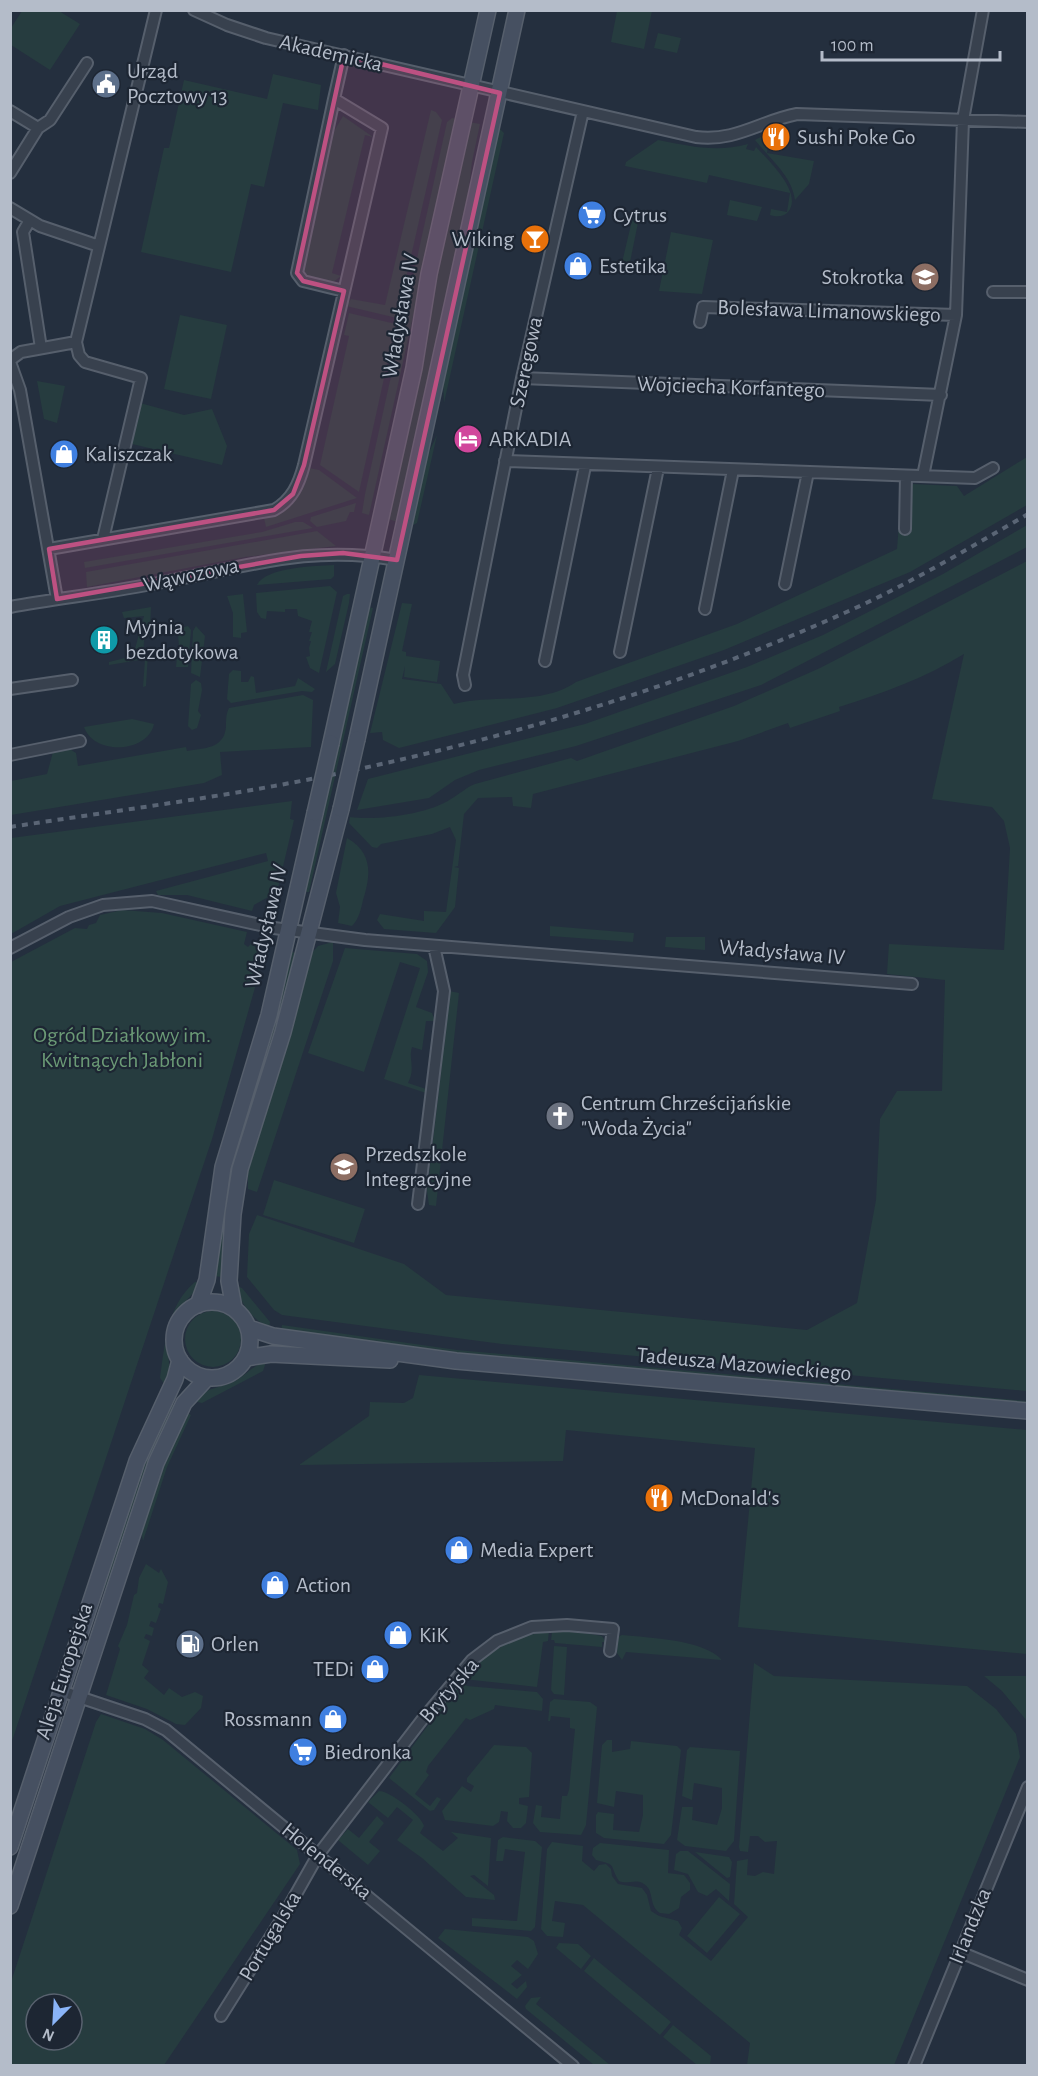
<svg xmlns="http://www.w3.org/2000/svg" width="1038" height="2076" font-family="'Alegreya Sans',sans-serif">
	<rect width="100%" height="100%" fill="#242f3e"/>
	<path fill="#263c3f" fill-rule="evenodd" d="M22 11H59L80 24 50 70 11 45V28Z
		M617 11H652L644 49 611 42Z
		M658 33 681 38 677 53 654 48Z
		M273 74 321 85 318 110 283 103 264 187 251 184 231 272 141 252 164 148H169L184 80 267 99Z
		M431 110 436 112 442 120 397 318 346 306 351 299 385 305Z
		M343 116 373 137 365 135 332 273 341 276 332 283C320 281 307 280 302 267L330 138Z
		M452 118 457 119 369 515 362 513 365 494 447 122Z
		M469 122 480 124 472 162 465 222 398 522 388 519 427 338 437 264Z
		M499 128 504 133 444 403 443 378Z
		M770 132 767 153 814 161 809 184 795 200C792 176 770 159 755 140Z
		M658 140C689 146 716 153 748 144L746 149 754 151 756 147C767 159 804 193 788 212 784 217 776 217 770 215L771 209 787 212 790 193 709 175 707 183 625 166 626 162Z
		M730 200 762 207 757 221 727 215Z
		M634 212 640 213 628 272 620 271Z
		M671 232 713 240 702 294 659 291Z
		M349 313 396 324 359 492 320 465 349 336 344 335Z
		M180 315 227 325 211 399 164 389Z
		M37 381 65 386 57 423 44 419Z
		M140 403 184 415 212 409 227 446 222 465 132 444Z
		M437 435 417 523 413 525 411 524 425 461Z
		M1027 457V505L910 572 724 650 557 708 399 748 383 740 382 732 370 733 402 603 412 604 402 651 406 652V656L440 661 437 682 404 677 405 666 402 679 441 684 454 704C493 694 542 706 576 682L737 624 897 549 899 524 910 523 911 484 957 486 964 496Z
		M309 468 319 470 357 498 266 527 264 518C290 509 304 496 309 468Z
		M356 503 354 512H350L346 521 317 527 310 521 311 517Z
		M295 522H303L313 528 85 568 84 562 262 532Z
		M1027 525V547L761 685 576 746 479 770 455 780 429 798 357 810 368 779 585 724 747 667 823 635 943 574Z
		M317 531 336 546 245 557 87 587 86 572Z
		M1027 561V1391L502 1344 282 1315 274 1310 247 1277 249 1234 257 1215 404 1264 446 1295 807 1330 857 1303 876 1200 880 1119 897 1091H942L945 980 887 974 889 944 1004 950 1010 848 1004 821 992 807 932 799 964 654C925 678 883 693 839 707L840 711 790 728 788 723 738 741 533 794 531 808 513 806 512 797 478 798 464 814 458 866 454 867 459 868 455 907 436 933 384 929 377 920 380 914 424 921V911L446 912 456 840 450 827 432 834 381 844 377 848 372 847 349 823 350 817C377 821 429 814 451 799 460 794 465 788 475 784L571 758 577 761 734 706 820 668Z
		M334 565V576L331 579 257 585C266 567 315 566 334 565Z
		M330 586 337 592 319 673 310 668 306 657 310 656 309 648 311 641H309L312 632H309L312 621 298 616 297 609H285V612L267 611 266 619 261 618 257 612 256 593Z
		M243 594 247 632 241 633V638L233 637V613L227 596Z
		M347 594H350L349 603 335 664 326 672 343 596Z
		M151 607 150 629H145L143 654H148L146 686 143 687 145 659 109 665V662L133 656 144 616 124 618 122 612Z
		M367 607 373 608 309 892H304Z
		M188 626 191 630 188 667H176L177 657H180L178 635 184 627Z
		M196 626 205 636 200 677 191 673 193 631Z
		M233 670 241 671V682H248L251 676 254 677 256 693 295 686 298 678 315 689 312 692 302 691 231 703 227 699 229 674Z
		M196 680 201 683 202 690 198 711 201 715 197 728 192 730 188 726 191 684Z
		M303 695 313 700 311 747 220 752 222 775 204 783 11 815V781L47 774 53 752 68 748 76 753 78 766 186 747 187 751C204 748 224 749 226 727 226 720 226 714 229 708Z
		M132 719 154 724C148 753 94 756 84 727Z
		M292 801 290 819 294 820 277 892 254 905 252 911 187 895H158L156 891 268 861 266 853 60 906 11 934V838Z
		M347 838C373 853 371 875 363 900 361 909 359 919 352 926L338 923 340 907 336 893Z
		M122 910 162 913 247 932 244 944 248 947 252 943 263 955 262 963 212 1139 11 1744V962L75 928 87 929 89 925 96 923 100 915Z
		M550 926 634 933 633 942 550 936Z
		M666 937H705V950L665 947Z
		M333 942V961L257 1192 248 1189V1163L309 956 318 946Z
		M345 948 417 954 427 961 428 972 416 1007 432 1013 435 1021H426L422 1050 412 1047C408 1060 416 1067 408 1083L426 1089V1093L384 1079 420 968 400 962 364 1072 308 1053Z
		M291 952 296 953 226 1215 222 1277 214 1276 224 1189Z
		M449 991 459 993 436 1206 429 1205 427 1191 442 1064 439 1062 440 1052 444 1050Z
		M274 1180 365 1209 354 1243 263 1215Z
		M195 1282 200 1283C191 1300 172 1309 168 1329 163 1351 175 1360 165 1385L160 1378C165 1345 167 1305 195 1282Z
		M236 1286 242 1288 270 1322 269 1328C253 1320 240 1303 236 1286Z
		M185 1339a28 28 0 1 1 56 0a28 28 0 1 1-56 0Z
		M282 1325 457 1350 1027 1401V1406L457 1355 281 1330Z
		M266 1362 263 1371 202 1403 193 1401C212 1384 218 1390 237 1380 247 1374 253 1365 266 1362Z
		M419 1375 1027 1430V1654L738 1627 755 1448 566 1430 563 1461 299 1465 369 1416 370 1402 404 1403 413 1398Z
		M171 1403 174 1405 147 1464 104 1592 107 1576 144 1463Z
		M186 1412 191 1415 167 1467 143 1541 141 1530 161 1465Z
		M146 1564 159 1573 161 1569 168 1582 163 1604 159 1603 158 1607 161 1609 156 1623 151 1621 149 1626 154 1628 152 1636 146 1634 144 1638 150 1641 142 1665 149 1671 144 1678 164 1695 169 1688 182 1697 195 1692 203 1696 201 1708 185 1725 176 1724 147 1709 106 1695 120 1649 118 1646 127 1625 134 1595 137 1593 139 1578Z
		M549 1631 548 1641 543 1642 537 1687 463 1679C490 1651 509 1637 549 1631Z
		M572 1631 602 1636 606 1642H602V1647L555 1643 554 1640H551L552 1632Z
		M622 1635C649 1638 703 1639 722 1660L626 1652 622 1660 617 1653 618 1637Z
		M554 1646 567 1647 564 1695 554 1694 551 1690Z
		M754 1663 774 1676 967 1686 996 1709 1016 1734 1020 1757 894 2065H747L750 2043 583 1905 555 1901 552 1921 565 1923 563 1937 547 1936 541 1929 547 1849 552 1842 583 1846 582 1861 594 1871 599 1865 606 1864 611 1869 612 1876 618 1884 642 1888 647 1895 651 1911 659 1916 678 1921 682 1928 679 1935 711 1961 748 1917 734 1904 737 1861 748 1859 747 1875 755 1876 763 1872 774 1874 777 1841 765 1842 758 1836H750L748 1852 740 1851 739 1847Z
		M984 1676H1027V1721L1002 1691Z
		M461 1681 467 1686 537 1692 543 1699 542 1711 495 1705 494 1709 470 1720 466 1718 428 1766 426 1772 429 1775 415 1794 430 1806 437 1797 441 1799 434 1810 430 1811 389 1778Z
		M554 1699 590 1702 597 1707 586 1825 581 1835 540 1832 533 1823 536 1805 542 1806 541 1817 560 1819 562 1796H567L569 1790 575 1729 570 1728V1718L551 1716 550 1721H548L550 1702Z
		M101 1714 145 1729 163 1740 297 1850 300 1864 164 2065H11V1982L96 1722ZM36 2004H72V2040H36Z
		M607 1740H612V1752L630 1749 631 1741 677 1746 681 1750 671 1835 664 1844 604 1838 596 1833V1815L598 1812 614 1814 613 1830 639 1832 643 1815V1795L616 1791 614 1807 597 1803 602 1745Z
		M494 1745 526 1747 532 1753 529 1797 519 1798V1804L528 1806 526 1823 521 1828H513L507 1821 508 1812 501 1811 499 1822 493 1826 445 1820 442 1811 462 1786 471 1792 474 1786 467 1782V1778Z
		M690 1747 740 1751 734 1841 726 1851 685 1846 677 1840 682 1807H693L692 1820 717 1825 722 1808V1788L694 1783 692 1800 682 1796 687 1750Z
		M379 1791C390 1791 422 1816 424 1826L420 1833 443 1851 458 1838 451 1832 491 1838 488 1886 474 1875 470 1876 494 1895 495 1900 466 1897 422 1858 397 1840 413 1820 397 1807 388 1818 368 1802Z
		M377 1816 384 1823 369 1842 380 1851 368 1865 338 1840 348 1829 359 1838Z
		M503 1837 535 1841 542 1847 535 1927 531 1931 472 1926V1918L517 1921 525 1852 505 1849 503 1861H496L498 1840Z
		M600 1843 669 1850 668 1873 684 1875 690 1883V1890L681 1897 679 1908 669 1914 660 1913C648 1905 655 1891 644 1884 636 1878 628 1885 619 1881 609 1865 618 1865 596 1860L592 1855 593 1848Z
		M680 1851H688L730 1884 729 1901 716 1889 707 1896 698 1892 688 1874 674 1870 676 1854Z
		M695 1852 729 1857 732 1862 730 1877 727 1878Z
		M719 1897 740 1914 707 1953 687 1936Z
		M445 1929 528 1937 534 1941 538 1954 528 1969 517 1960 511 1966 522 1975 511 1984 517 1989 526 1981 527 1987 517 1999 438 1938Z
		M559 1943 578 1944 591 1956 581 1969 556 1948Z
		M594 1958 671 2022 660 2035 584 1971Z
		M541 1997 536 2004 610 2065H594L526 2009 525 2006 531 1998Z
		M673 2025 711 2056 710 2065H697L663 2037Z"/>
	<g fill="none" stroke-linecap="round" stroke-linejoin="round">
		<g stroke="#565f6c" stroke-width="14">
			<path id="minor" d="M194 10 227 25 266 38 696 137C736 142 760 121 797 114L1028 122
				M334 99 297 273 303 281 344 291
				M10 111 38 128
				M10 173 38 128 50 120 87 63
				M10 208 40 226 99 246
				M30 220 23 232 41 348
				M993 292H1028
				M700 322 703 307 956 315
				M10 360 21 352 76 342
				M10 362 20 390 57 599
				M522 378 941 395
				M505 461 975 478 993 468
				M923 476 956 315 963 120 983 10
				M905 529 906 476
				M103 539 141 378 85 362 79 355 76 342 156 10
				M49 549 274 510C292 500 299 484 304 465L382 128 334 99 344 55
				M785 584 808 472
				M10 607C61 598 113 592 163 582 247 567 310 544 397 560
				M705 609 733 470
				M620 652 658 468
				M545 661 585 466
				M465 685 463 675 522 378 583 111
				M10 689 72 680
				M10 755 80 741
				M10 948 69 917 103 905 152 901 274 928 365 940 912 984
				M418 1204 444 991 434 946
				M61 1691 145 1719 166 1730 573 2066
				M960 1952 1028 1980
				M221 2016 283 1917 318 1855 422 1720 472 1660 497 1641 532 1627 567 1625 613 1629 610 1651
				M914 2066 1028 1787"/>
		</g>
		<g stroke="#565f6c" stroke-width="18">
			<path id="secondary" d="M357 739 517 10
				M331 743 414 368 429 274 488 10
				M174 1340a38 38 0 1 1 76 0a38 38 0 1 1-76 0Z
				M198 1305 207 1280 223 1167 269 1015 315 813
				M234 1308 229 1281 233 1214 240 1169 283 1032 341 809
				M249 1328 273 1336 456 1361 1028 1411
				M246 1358 271 1354 390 1360
				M10 1847 137 1461 175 1379 180 1360
				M10 1906 156 1463 184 1403 207 1378"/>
		</g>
		<use href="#minor" stroke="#38414e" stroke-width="10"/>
		<use href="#secondary" stroke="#465061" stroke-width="15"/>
		<path stroke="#5a6575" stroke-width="4" stroke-dasharray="6 6" stroke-linecap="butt" d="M10 827C133 808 256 793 377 765 544 728 707 676 862 605 919 578 973 546 1028 514"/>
		<g stroke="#565f6c" stroke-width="18" stroke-linecap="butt">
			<path id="secondary-bridge" d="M341 809 357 739
				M315 813 331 743"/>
		</g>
		<use href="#secondary-bridge" stroke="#465061" stroke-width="15"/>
	</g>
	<path fill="#bd5182" fill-opacity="0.2" stroke="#bd5182" stroke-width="4.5" stroke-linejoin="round" d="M344 55 500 93 397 560 343 553 301 556 57 599 49 549 274 510 293 494 304 465 344 291 303 281 297 273Z"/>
	<defs>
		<g id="civic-disc" transform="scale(1.5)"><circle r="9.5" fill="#5c6f8a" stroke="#1d2633"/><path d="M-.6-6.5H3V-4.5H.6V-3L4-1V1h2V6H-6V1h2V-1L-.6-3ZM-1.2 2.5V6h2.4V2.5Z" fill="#fff"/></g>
		<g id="restaurant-disc" transform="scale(1.5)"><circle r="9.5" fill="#e8710a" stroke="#1d2633"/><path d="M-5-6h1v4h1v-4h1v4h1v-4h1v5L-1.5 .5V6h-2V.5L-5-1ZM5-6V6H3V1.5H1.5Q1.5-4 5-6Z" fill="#fff"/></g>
		<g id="supermarket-disc" transform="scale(1.5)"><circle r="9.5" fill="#3f7fe0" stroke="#1d2633"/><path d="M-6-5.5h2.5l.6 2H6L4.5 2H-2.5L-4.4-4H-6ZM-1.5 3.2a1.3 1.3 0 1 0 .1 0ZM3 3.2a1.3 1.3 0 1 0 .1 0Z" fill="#fff"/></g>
		<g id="bar-disc" transform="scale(1.5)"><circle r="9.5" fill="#e8710a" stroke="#1d2633"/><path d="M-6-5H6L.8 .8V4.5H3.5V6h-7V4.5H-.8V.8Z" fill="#fff"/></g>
		<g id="shop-disc" transform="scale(1.5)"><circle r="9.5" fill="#3f7fe0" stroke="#1d2633"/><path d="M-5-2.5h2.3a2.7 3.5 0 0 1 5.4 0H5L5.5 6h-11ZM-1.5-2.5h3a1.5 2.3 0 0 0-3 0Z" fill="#fff"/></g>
		<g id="school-disc" transform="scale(1.5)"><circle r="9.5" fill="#8d6e63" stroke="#1d2633"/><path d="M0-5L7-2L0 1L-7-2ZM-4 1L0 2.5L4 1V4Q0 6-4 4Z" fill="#fff"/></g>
		<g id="hotel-disc" transform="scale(1.5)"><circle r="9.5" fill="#d1479c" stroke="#1d2633"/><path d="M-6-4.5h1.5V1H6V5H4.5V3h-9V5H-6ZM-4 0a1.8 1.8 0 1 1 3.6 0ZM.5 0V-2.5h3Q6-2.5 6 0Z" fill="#fff"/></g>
		<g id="building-disc" transform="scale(1.5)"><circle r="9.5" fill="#0f9aa8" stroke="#1d2633"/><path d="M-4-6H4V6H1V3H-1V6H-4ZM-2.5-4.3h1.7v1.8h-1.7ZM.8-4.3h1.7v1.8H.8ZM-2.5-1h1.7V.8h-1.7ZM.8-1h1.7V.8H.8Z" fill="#fff"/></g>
		<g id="church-disc" transform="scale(1.5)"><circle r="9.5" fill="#6b7280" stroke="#1d2633"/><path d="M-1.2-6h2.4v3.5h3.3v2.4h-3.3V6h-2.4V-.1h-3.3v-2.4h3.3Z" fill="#fff"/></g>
		<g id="fuel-disc" transform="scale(1.5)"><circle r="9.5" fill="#5c6f8a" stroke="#1d2633"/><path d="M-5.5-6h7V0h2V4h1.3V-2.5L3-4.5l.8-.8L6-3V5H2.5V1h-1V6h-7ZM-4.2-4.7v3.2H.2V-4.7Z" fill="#fff"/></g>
	</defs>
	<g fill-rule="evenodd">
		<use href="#civic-disc" x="106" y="84"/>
		<use href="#restaurant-disc" x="776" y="137"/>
		<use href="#supermarket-disc" x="592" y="215"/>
		<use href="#bar-disc" x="535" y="239"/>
		<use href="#shop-disc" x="578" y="266"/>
		<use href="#school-disc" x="925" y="277"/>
		<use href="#hotel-disc" x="468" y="439"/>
		<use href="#shop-disc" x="64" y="454"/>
		<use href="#building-disc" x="104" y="640"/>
		<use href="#church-disc" x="560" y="1116"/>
		<use href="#school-disc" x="344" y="1167"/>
		<use href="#restaurant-disc" x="659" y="1498"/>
		<use href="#shop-disc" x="459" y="1550"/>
		<use href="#shop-disc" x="275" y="1585"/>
		<use href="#shop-disc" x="398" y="1635"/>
		<use href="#fuel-disc" x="190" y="1644"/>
		<use href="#shop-disc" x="375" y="1669"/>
		<use href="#shop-disc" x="333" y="1719"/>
		<use href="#supermarket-disc" x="303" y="1752"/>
	</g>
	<g text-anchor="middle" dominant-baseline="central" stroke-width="4.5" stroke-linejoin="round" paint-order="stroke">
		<g font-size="22" fill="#b4bcc9" stroke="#1d2633">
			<text transform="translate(331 53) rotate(13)">Akademicka</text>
			<text transform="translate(829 311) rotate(2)">Bolesława Limanowskiego</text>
			<text transform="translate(400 316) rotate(-80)">Władysława IV</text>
			<text transform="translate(526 362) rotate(-78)">Szeregowa</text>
			<text transform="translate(731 387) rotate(2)">Wojciecha Korfantego</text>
			<text transform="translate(191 575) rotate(-12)">Wąwozowa</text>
			<text transform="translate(266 926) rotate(-77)">Władysława IV</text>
			<text transform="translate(782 952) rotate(5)">Władysława IV</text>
			<text transform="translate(744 1364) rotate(5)">Tadeusza Mazowieckiego</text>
			<text transform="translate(64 1671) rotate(-72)">Aleja Europejska</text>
			<text transform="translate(449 1690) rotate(-49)">Brytyjska</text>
			<text transform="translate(327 1861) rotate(39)">Holenderska</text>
			<text transform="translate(970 1926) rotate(-68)">Irlandzka</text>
			<text transform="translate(270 1936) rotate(-59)">Portugalska</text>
		</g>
		<g font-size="22" fill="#b4bcc9" stroke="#1d2633" text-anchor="start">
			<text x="127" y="71">Urząd<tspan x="127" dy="25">Pocztowy 13</tspan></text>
			<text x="797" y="137">Sushi Poke Go</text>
			<text x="613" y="215">Cytrus</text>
			<text x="514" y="239" text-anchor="end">Wiking</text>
			<text x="599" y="266">Estetika</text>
			<text x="904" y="277" text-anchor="end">Stokrotka</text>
			<text x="489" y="439">ARKADIA</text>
			<text x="85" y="454">Kaliszczak</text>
			<text x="125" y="627">Myjnia<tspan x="125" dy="25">bezdotykowa</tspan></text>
			<text x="581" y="1103">Centrum Chrześcijańskie<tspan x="581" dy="25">"Woda Życia"</tspan></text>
			<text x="365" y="1154">Przedszkole<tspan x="365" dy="25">Integracyjne</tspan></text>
			<text x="680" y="1498">McDonald's</text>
			<text x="480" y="1550">Media Expert</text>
			<text x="296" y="1585">Action</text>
			<text x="419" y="1635">KiK</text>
			<text x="211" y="1644">Orlen</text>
			<text x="354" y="1669" text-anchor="end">TEDi</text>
			<text x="312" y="1719" text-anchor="end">Rossmann</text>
			<text x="324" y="1752">Biedronka</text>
		</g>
		<g font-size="22" fill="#6b9a76" stroke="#1d2633">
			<text x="122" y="1035">Ogród Działkowy im.<tspan x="122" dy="25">Kwitnących Jabłoni</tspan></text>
		</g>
	</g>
	<rect width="1038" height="2076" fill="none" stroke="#b4bcc9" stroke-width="24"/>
	<g transform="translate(54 2022) rotate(204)"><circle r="28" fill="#1d2633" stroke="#59626f" stroke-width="1.5"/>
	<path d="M0-4.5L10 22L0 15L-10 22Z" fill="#8ab4f8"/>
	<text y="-9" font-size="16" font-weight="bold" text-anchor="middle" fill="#b4bcc9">N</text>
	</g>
	<path d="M822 51v9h178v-9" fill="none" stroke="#b4bcc9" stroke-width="3"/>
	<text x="831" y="51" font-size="18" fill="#b4bcc9" stroke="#1d2633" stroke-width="4.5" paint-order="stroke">100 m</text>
</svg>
